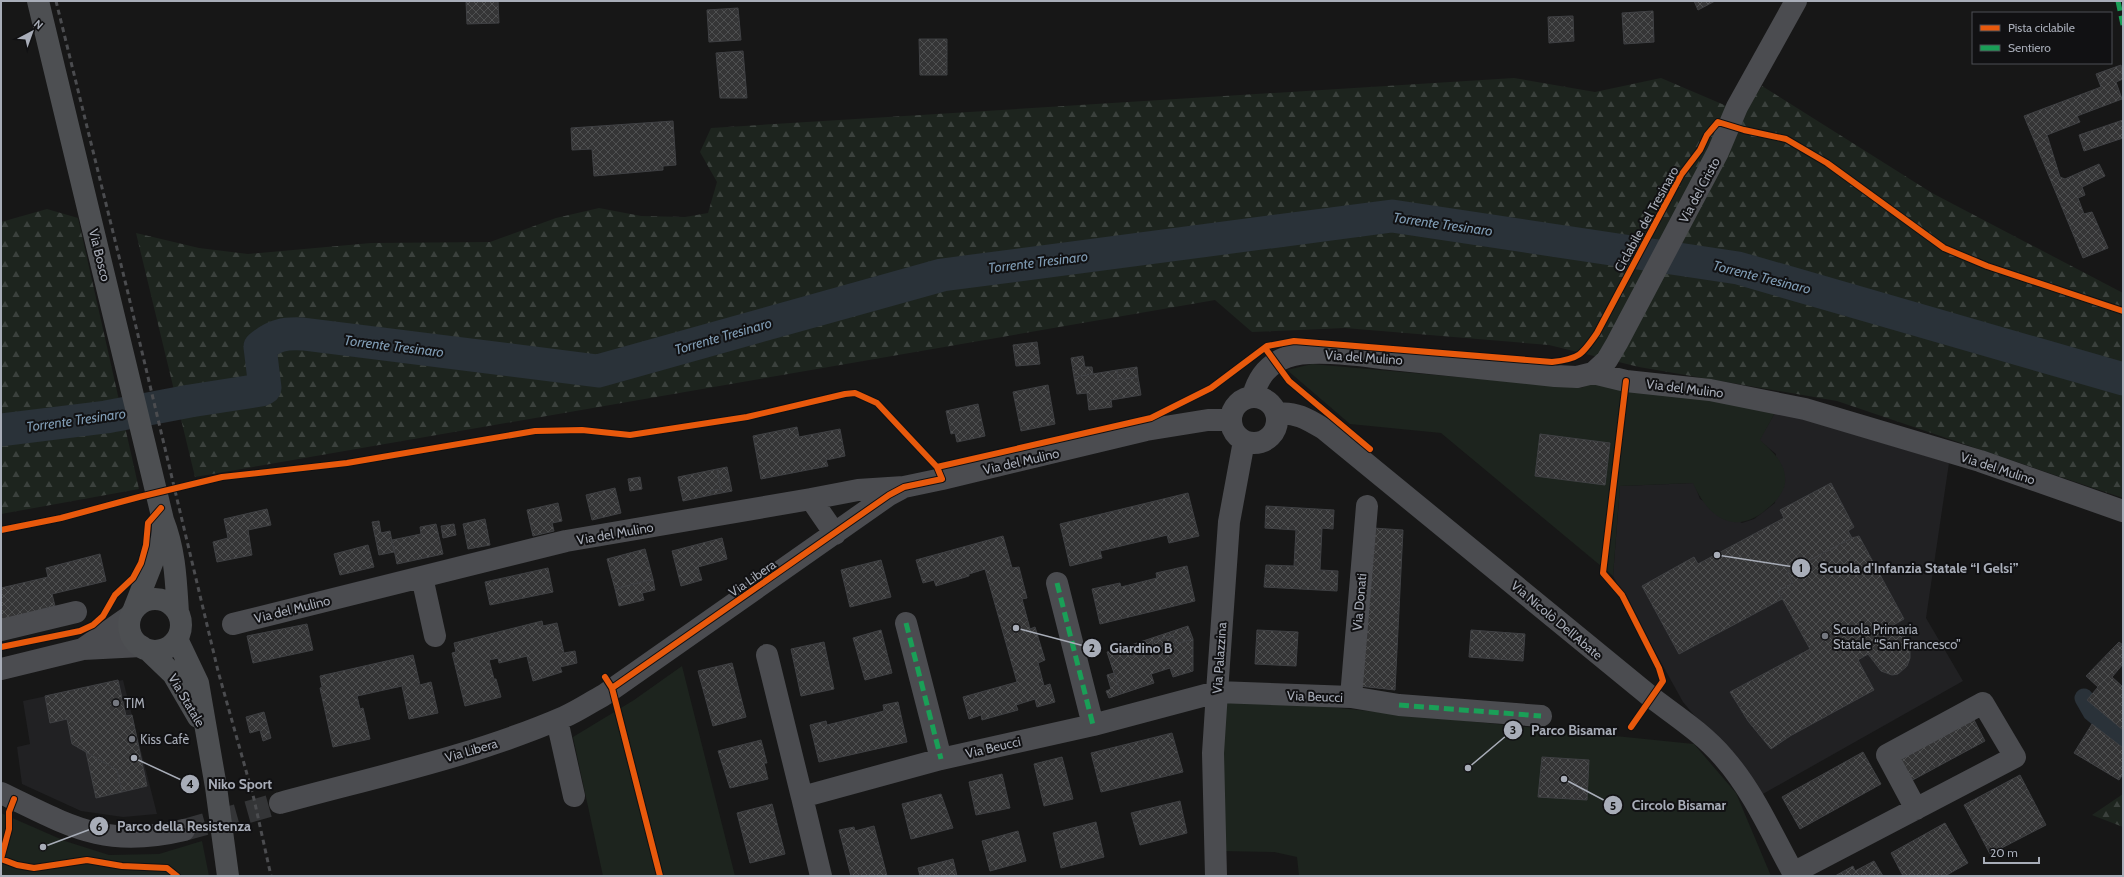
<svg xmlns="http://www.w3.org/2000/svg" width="2124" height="877" font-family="Cabin,sans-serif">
	<defs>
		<pattern id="forest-firs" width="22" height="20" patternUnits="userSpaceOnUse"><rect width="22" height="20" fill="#1d241e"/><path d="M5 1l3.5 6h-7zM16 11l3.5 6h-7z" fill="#3b413d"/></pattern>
		<pattern id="building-cross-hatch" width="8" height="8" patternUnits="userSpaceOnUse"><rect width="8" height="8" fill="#353536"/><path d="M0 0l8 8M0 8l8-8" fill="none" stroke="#4f5051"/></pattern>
	</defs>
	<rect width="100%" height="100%" fill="#171717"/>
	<path fill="#212123" d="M1776 411 1949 463 1926 618 1963 681 1761 795 1683 702 1613 576 1620 486 1694 483 1700 499 1742 523 1754 519 1775 503 1776 454 1759 440Z
		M123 680 157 814 123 817 81 811 22 784 17 747 30 744 23 701Z"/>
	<path fill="#1d241e" d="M1312 364 1581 388 1597 381 1776 411 1760 440C1772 451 1787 464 1785 483 1784 492 1775 503 1768 508 1736 537 1708 518 1693 483L1620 486 1613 576 1441 433 1350 424 1287 370Z
		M682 666 735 876H603L573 737 634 700Z
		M1221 696 1694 744 1736 793 1771 876H1299L1297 857 1274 852 1220 851Z
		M1 813 65 841 109 855 159 854 202 841 209 876H1Z"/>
	<path fill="url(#forest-firs)" d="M1514 78 1595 92 1661 78 1743 113 1762 86 1932 193 2123 293V498L1837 401 1639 367 1549 345 1345 328 1252 332 1215 300 195 477 136 233 199 248 248 254 371 243 490 242 556 218 599 208 641 216 685 217 708 213 717 182 700 152 711 128Z
		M47 209 78 218 139 489 1 514V222Z
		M2123 794V827L2092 815Z"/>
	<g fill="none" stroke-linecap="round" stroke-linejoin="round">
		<path stroke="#2a3239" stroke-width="19" d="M2084 698 2092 712 2123 738"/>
		<path stroke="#2a3239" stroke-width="33" d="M1 430 106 417 190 401 261 390 265 388 260 347C274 335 285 333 303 334L598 371 942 275 1392 216 1738 268 2123 379"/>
	</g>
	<path fill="url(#building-cross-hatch)" stroke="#3f4043" d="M466 1H498L499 23 467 24Z
		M1694 1H1715L1698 10Z
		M738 8 741 40 709 42 707 10Z
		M1653 11 1654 42 1624 44 1622 13Z
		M1571 16H1573L1574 41 1549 43 1548 17Z
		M919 39H947V75H920Z
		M743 51 747 98H720L716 53Z
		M2121 65 2123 79 2116 82 2122 99 2077 116 2080 122 2047 135 2060 177 2065 179 2099 164 2105 176 2082 187 2085 195 2078 198 2084 214 2092 212 2108 248 2083 258 2024 116 2101 87 2096 74Z
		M2123 120V138L2084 151 2079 135Z
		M673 121 676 165 663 166V170L594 176 592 149 572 150 571 128Z
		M1037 342 1040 364 1016 366 1013 345Z
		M1083 356 1085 367H1092L1093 374 1074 377 1071 358Z
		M1137 367 1138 377 1118 380 1117 370Z
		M1117 370 1118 380 1138 377 1141 395 1111 400 1112 407 1089 410 1087 393 1077 394 1074 377Z
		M1048 385 1055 424 1021 431 1013 392Z
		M978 404 985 436 957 442 955 433 951 434 946 411Z
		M797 427 799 437 840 429 845 456 826 460 828 466 761 479 753 436Z
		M1540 434 1610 443 1605 485 1535 476Z
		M727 467 732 491 711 495 710 491 721 489 717 469Z
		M717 469 721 489 710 491 711 495 683 501 678 477Z
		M640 477 642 489 630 491 628 479Z
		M1831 483 1854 527 1848 531 1852 538 1787 572 1793 583 1778 591 1782 599 1679 654 1642 586 1694 557 1698 564 1784 518 1780 510Z
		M615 488 621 513 592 520 586 495Z
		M1188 493 1199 536 1169 543 1167 535 1100 551 1102 558 1070 566 1060 524Z
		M558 503 562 521 552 523 554 531 533 536 527 510Z
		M1266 506 1334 510 1333 529 1322 528 1320 570 1338 571 1337 591 1264 587 1266 565 1294 566 1296 530 1265 528Z
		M267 509 271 525 248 530 252 555 217 562 213 542 228 538 224 519Z
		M485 519 490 545 468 549 463 524Z
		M379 521 381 533 390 531 394 552 379 555 372 522Z
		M436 524 443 554 397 564 392 540 421 534 420 527Z
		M454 524 456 535 443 538 441 526Z
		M1373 528 1403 530 1395 690 1359 686Z
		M1003 536 1012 568 1019 567 1027 598 1022 599 1030 629 1035 627 1045 660 1038 663 1044 686 1050 684 1055 702 1037 707 1035 699 1016 705 1018 710 982 720 981 715 969 719 963 697 1017 682 985 569 969 574V576L936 586 934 580 923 583 916 560Z
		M1859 536 1904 619 1890 627 1894 635 1901 631 1906 639 1910 649V658L1907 666 1898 674 1892 675 1881 671 1868 654 1858 660 1874 690 1790 736 1771 749 1748 721 1730 692 1810 649 1778 591 1793 583 1787 572 1852 538Z
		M722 538 727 559 698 567 702 580 681 586 672 551Z
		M368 545 374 567 340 575 334 554Z
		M645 549 653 579 615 589 607 559Z
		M100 554 106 581 52 594 55 606 1 620V588L48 577 46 568Z
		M881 560 891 597 850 607 841 570Z
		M1187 566 1195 601 1100 624 1092 589 1120 583 1121 587 1157 578 1156 573Z
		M548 568 553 592 490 605 485 582Z
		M653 579 655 590 642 593 644 600 619 606 615 589Z
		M542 621 543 626 557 623 564 653 575 651 577 663 560 667 562 672 533 681 527 656 499 663 498 658 489 660 494 679H496L501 697 465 706 452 653 456 652 454 643Z
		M307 624 313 650 253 663 247 636Z
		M1188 626 1193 639 1176 644 1173 635 1152 642 1154 649 1131 657 1128 646Z
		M881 630 892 673 865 680 853 638Z
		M1257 630 1298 632 1296 666 1255 664Z
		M1471 630 1525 634 1523 661 1469 657Z
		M1173 635 1176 644 1193 639V671L1173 677 1170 668 1151 674 1154 683 1121 694 1107 652 1128 646 1131 657 1154 649 1152 642Z
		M824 642 834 689 801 696 791 649Z
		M2119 642 2123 645V664L2112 677 2123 687V730L2087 700 2098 687 2086 676Z
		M413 655 420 685 431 682 438 713 409 719 402 686 357 696 360 709 363 708 370 739 333 747 320 688 322 687 320 676Z
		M732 663 746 717 713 726 698 671Z
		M1114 673 1121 694 1109 698 1106 691 1111 689 1107 675Z
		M118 680 126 716 132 715 147 786 122 792 117 770 72 744 67 719 50 723 45 696Z
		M898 702 907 742 819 762 810 725 826 721 827 725 884 711 883 705Z
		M264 712 271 738 263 741 260 730 250 733 246 717Z
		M1972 716 1985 741 1909 782 1896 758Z
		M2092 724 2123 748V774L2119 780 2074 753Z
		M1172 733 1183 772 1101 792 1091 753Z
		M761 740 767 763H764L768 779 730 788 718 751Z
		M86 752 117 770 122 792 96 798Z
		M1863 752 1881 784 1800 829 1782 797Z
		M1062 757 1073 799 1044 806 1034 764Z
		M1542 757 1589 760 1587 800 1538 797Z
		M1002 774 1010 808 976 815 969 782Z
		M2020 775 2046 825 1990 854 1964 805Z
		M941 794 953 828 911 839 902 804Z
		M1180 801 1187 833 1140 845 1131 813Z
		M772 804 785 854 750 863 737 813Z
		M1096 822 1104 857 1061 868 1053 833Z
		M1945 823 1968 863 1945 876H1903L1891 853Z
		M874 826 887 876H851L839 830 854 827 855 831Z
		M1018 831 1026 861 990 871 982 841Z
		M953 859 957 876H920L918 868Z
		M1874 861 1883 876H1835L1853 866 1855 871Z"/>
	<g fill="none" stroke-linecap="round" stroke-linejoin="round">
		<path stroke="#343537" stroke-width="22" stroke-dasharray="22 11" stroke-linecap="butt" d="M184 830 280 803"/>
		<path stroke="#4b4c50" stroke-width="22" d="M1593 373 1607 360 1617 343 1718 152 1737 107 1796 1
			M1253 396C1258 377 1268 364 1287 357 1311 348 1364 356 1391 359 1445 365 1500 370 1555 376L1577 377 1593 373 1626 381 1710 390 1805 409 1980 461 2123 511
			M1231 420a23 23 0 1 1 46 0a23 23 0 1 1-46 0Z
			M1277 414C1295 411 1309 420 1324 429L1651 697C1676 716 1704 734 1724 758 1754 792 1773 837 1795 876
			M835 534 811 499 858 490 904 487 942 479 1146 430 1208 420H1231
			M422 577 435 636
			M1057 583 1093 725
			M906 623 941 759
			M233 624 566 541 811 499
			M1 630 76 612
			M84 648 130 616
			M767 655 802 797
			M1 669 83 649 141 646
			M1351 697 1367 506
			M557 720 574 796
			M1 793C70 826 104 849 184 830
			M280 803C375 777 474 756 564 717 578 711 591 702 604 695L889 495 904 487
			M1793 873 2015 757 1983 703 1887 755 1916 809
			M821 876 802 797 941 759 1093 725 1217 692 1351 697 1399 705 1541 716
			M1216 876 1213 753 1217 692 1229 522 1244 441"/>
		<path stroke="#4d4f52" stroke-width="22" d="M38 1 163 520C175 550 176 581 178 613
			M129 625a26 26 0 1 1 52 0a26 26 0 1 1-52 0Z
			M134 609 162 538 163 523
			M177 639 198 683 216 787 228 876
			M148 650 173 674 198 717"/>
		<path stroke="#4b4c4f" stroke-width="3" stroke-dasharray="5 4" stroke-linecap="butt" d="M56 1 127 289 218 671 254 799 271 876"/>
		<path stroke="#1a9f57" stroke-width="5" stroke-dasharray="10 5" stroke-linecap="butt" d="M2118 1 2123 25
			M1057 583 1093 725
			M906 623 941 759
			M1399 705 1541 716"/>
		<g stroke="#111113" stroke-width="8">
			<path id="cycleway" d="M1265 348 1289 381 1370 449
				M1626 381 1603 573 1622 595 1659 668 1663 681 1631 727
				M937 467 1151 418 1211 388 1267 346 1294 341 1552 362C1579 359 1582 355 1597 333L1681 175 1700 150 1707 135 1718 122 1744 130 1786 139 1827 163 1944 248 1987 266 2123 311
				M1 530 61 518 139 497 222 477 347 463 535 431 582 430 630 435 747 417 845 394 855 393 877 403 937 467 942 479 904 487 889 495 612 688
				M1 647 80 631 93 625 103 616 115 595 133 578 141 563 146 545 148 523 161 508
				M605 677 612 688 660 876
				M1 859 17 865 34 868 87 860 122 866 167 868 177 876
				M1 859 9 829V812L14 799"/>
		</g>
		<use href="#cycleway" stroke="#e8590c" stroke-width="6"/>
	</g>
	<g fill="#757880" stroke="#111113" stroke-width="1.5">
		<circle cx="1825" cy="636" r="4"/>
		<circle cx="116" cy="703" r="4"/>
		<circle cx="132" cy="739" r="4"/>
	</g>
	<g text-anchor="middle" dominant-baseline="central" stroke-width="4" stroke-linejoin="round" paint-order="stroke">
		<g font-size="13" fill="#a8adb8" stroke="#111113">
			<text transform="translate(1699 190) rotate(-62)">Via del Cristo</text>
			<text transform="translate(1646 219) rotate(-61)">Ciclabile del Tresinaro</text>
			<text transform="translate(100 255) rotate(76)">Via Bosco</text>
			<text transform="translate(1364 357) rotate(4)">Via del Mulino</text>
			<text transform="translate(1685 388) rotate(7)">Via del Mulino</text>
			<text transform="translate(1021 461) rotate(-13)">Via del Mulino</text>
			<text transform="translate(1998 468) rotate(18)">Via del Mulino</text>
			<text transform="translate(615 533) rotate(-10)">Via del Mulino</text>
			<text transform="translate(752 578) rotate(-35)">Via Libera</text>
			<text transform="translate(1359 602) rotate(-85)">Via Donati</text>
			<text transform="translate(292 609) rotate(-14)">Via del Mulino</text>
			<text transform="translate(1557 620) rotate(40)">Via Nicolò Dell'Abate</text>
			<text transform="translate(1219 658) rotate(-86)">Via Palazzina</text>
			<text transform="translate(1315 696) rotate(2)">Via Beucci</text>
			<text transform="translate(187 700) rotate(59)">Via Statale</text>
			<text transform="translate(993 747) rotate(-13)">Via Beucci</text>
			<text transform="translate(471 750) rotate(-16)">Via Libera</text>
		</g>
		<g font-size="13" fill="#a8adb8" stroke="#111113" text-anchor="start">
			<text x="1833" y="629">Scuola Primaria<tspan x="1833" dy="15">Statale “San Francesco”</tspan></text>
			<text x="124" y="703">TIM</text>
			<text x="140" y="739">Kiss Cafè</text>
		</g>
		<g font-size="14" font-style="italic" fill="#7f9bb3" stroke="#111113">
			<text transform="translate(1443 224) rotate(8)">Torrente Tresinaro</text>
			<text transform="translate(1038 262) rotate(-7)">Torrente Tresinaro</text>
			<text transform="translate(1762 277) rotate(14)">Torrente Tresinaro</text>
			<text transform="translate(723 336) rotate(-16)">Torrente Tresinaro</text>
			<text transform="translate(394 346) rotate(7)">Torrente Tresinaro</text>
			<text transform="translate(76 420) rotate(-8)">Torrente Tresinaro</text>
		</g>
	</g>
	<path fill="none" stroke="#a8adb8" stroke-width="1.5" d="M1717 555L1801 568M1016 628L1092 648M1468 768L1513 730M134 758L190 784M1564 779L1613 805M43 847L99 826"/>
	<g fill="#a8adb8" stroke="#111113" stroke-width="1.5">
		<circle cx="1717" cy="555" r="4"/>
		<circle cx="1016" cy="628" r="4"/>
		<circle cx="1468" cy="768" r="4"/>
		<circle cx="134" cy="758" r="4"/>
		<circle cx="1564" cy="779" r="4"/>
		<circle cx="43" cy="847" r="4"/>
		<circle cx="1801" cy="568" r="10"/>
		<circle cx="1092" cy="648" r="10"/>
		<circle cx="1513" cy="730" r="10"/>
		<circle cx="190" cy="784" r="10"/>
		<circle cx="1613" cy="805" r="10"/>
		<circle cx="99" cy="826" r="10"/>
	</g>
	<g font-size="12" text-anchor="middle" font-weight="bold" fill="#111">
		<text x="1801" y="572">1</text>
		<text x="1092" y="652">2</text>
		<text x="1513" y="734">3</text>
		<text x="190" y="788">4</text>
		<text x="1613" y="810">5</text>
		<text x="99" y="831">6</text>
	</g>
	<g font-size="14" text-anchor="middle" font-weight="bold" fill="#a8adb8" stroke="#111113" stroke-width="4" stroke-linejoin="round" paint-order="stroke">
		<text x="1919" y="573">Scuola d'Infanzia Statale “I Gelsi”</text>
		<text x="1141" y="653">Giardino B</text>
		<text x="1574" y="735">Parco Bisamar</text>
		<text x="240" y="789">Niko Sport</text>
		<text x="1679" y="810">Circolo Bisamar</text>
		<text x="184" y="831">Parco della Resistenza</text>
	</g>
	<rect width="2124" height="877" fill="none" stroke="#a8adb8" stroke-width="4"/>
	<rect x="1972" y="12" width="140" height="52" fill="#111113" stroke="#4d4f55"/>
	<rect x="1980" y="25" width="20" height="6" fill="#e8590c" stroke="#4d4f55"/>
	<text x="2008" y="32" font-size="12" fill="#a8adb8">Pista ciclabile</text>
	<rect x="1980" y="45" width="20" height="6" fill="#1a9f57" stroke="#4d4f55"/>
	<text x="2008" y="52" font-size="12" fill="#a8adb8">Sentiero</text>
	<g transform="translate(32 32) rotate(41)" stroke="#111113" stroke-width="3" paint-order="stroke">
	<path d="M0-3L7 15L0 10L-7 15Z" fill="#a8adb8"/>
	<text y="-6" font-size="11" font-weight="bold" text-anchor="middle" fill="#a8adb8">N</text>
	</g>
	<path d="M1984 857v6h55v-6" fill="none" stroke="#a8adb8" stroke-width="2"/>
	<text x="1990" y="857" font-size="12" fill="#a8adb8" stroke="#111113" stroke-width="3" paint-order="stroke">20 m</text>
</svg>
